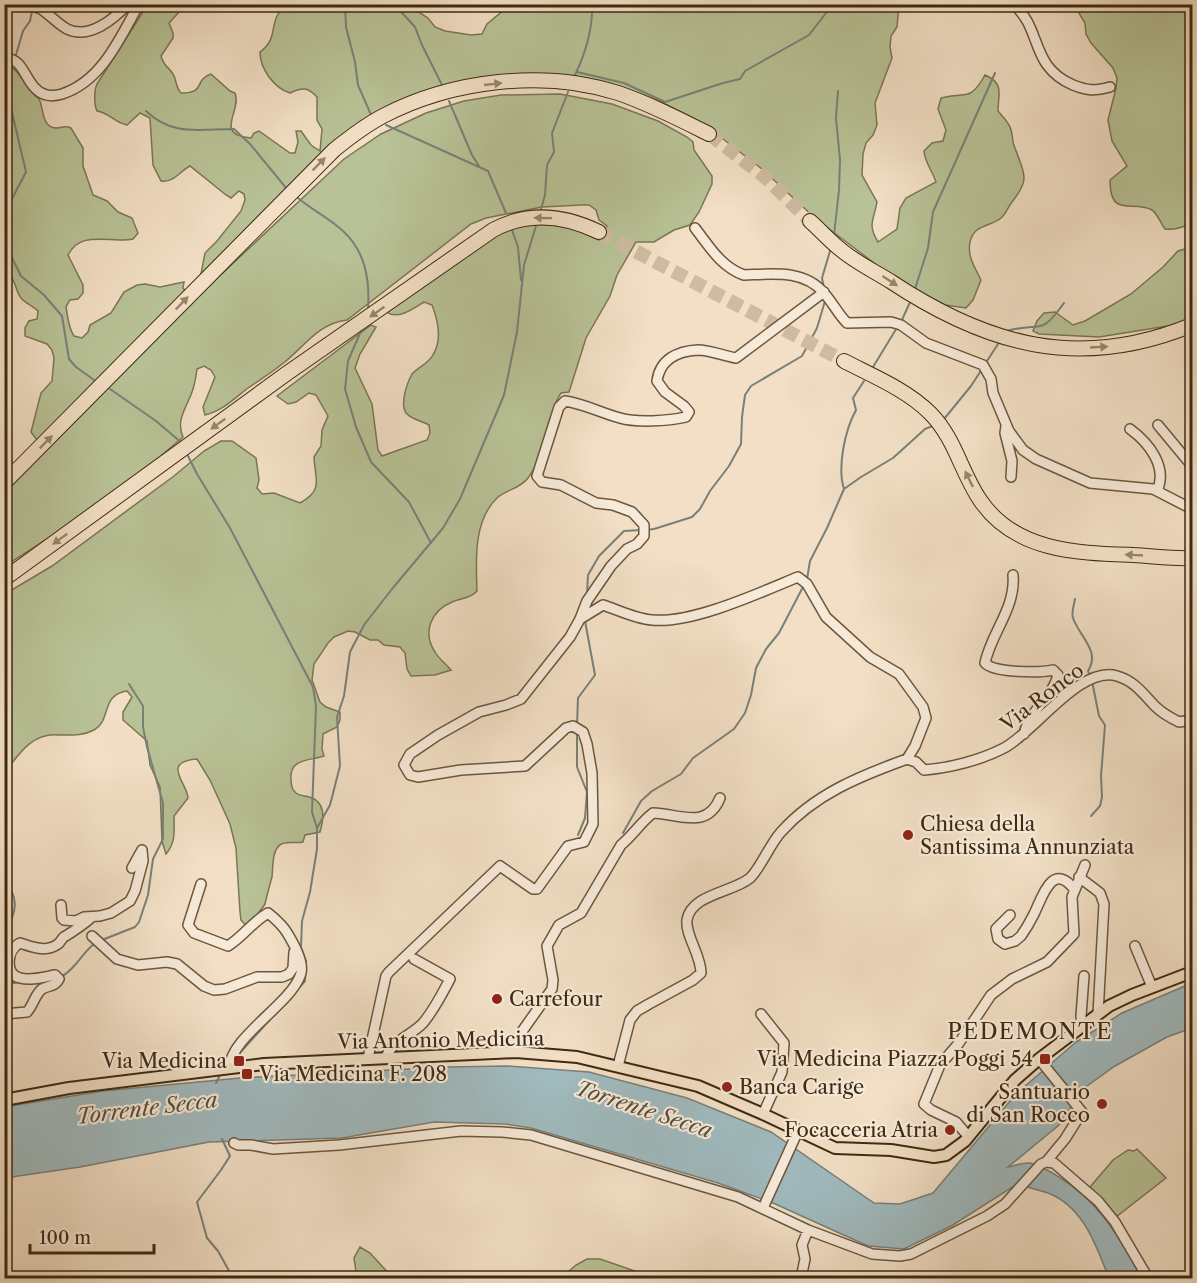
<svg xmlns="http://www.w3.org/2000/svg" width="1197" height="1283" font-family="'Libre Caslon Text',serif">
	<rect width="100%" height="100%" fill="#f2dfc5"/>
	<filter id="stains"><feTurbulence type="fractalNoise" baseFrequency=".00333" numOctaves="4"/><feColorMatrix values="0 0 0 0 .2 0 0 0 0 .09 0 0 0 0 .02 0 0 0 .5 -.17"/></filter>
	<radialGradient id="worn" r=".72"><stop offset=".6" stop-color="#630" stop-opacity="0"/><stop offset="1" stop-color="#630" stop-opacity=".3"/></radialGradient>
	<path fill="#b8c296" stroke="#7b7653" stroke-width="1.5" d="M150 5 181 6 180 11 169 23 173 33V38L161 56C164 67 168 66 173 74 177 80 175 87 181 93 207 93 193 80 211 74L230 91 235 93C242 112 213 135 251 138L254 133 259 131 290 153H295L298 142 296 131H301L311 145 320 151 322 129 317 120V97C308 87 302 87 290 93 274 88 260 69 260 52 280 38 267 22 285 5H408L428 18 435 27 445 31 471 35 482 34 487 24 510 5H899L897 27 891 36 890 47 892 58 875 103 877 125 873 135 866 143 863 154 862 175 877 202C874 220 867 224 878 242L897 229 900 208 906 198 936 182C932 170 925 163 924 151L932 143 943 141 946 130 938 109 941 98C967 91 969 103 985 75 1005 84 998 93 998 111 1002 116 1010 123 1011 130 1013 136 1012 142 1015 148 1024 174 1031 178 1012 202 1008 207 1006 214 1001 218 990 227 974 224 970 242 967 257 975 267 981 280L973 300 966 308 945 305 917 291 878 266 816 219 762 169 723 139 693 118 657 100 619 86 581 78 512 75 372 118 272 206 201 274 205 253 217 241 241 211 245 200 244 194 239 191 231 198 226 195 190 166C180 171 174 183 161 181L153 165 150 118 140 113 127 125C113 122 110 113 97 111 94 105 94 90 97 84L146 7Z
		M1074 5H1192V225C1181 225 1179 231 1165 229 1161 224 1157 213 1152 210 1133 199 1110 220 1110 180L1127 166 1112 141 1108 120 1116 88 1117 78 1113 68 1091 43 1086 34 1085 23Z
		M5 64C21 69 25 89 39 99 44 108 41 127 56 128 63 128 64 125 71 128L83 148V166L93 195 107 201 118 212 132 218 138 233 133 239C110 244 81 229 68 255L83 285V293L78 299 70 300 66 307C68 317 68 327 74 336L82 338 88 332 90 325 111 313 124 292 137 285 145 284 160 287 184 282 183 288 193 301 344 159 381 134 426 113 464 101 501 95 560 94 612 104 658 121 687 137 693 142 694 150 712 176V184L699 212 690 225 674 230 654 242H636L617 275 610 296 586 338 569 392 561 393 557 400C549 425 544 456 528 478 520 489 507 489 497 498 473 521 476 561 477 591 470 599 461 598 452 602 431 611 422 632 435 652 439 659 446 664 451 670L435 675 411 676 407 669 405 653 400 647 384 645 378 640H370L355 632 348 631 334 637 328 643 314 664 312 680 320 702 326 707 340 712V720L337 727 323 734 322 749 324 756C309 761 289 758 291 780 291 785 292 790 296 793 300 796 305 796 309 797 326 801 324 819 320 832L305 835 303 842C295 844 286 840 280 845 272 850 273 868 272 877 271 880 265 903 265 904 260 912 252 920 247 927L241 920 240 912 236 848 230 824 210 780 197 759C160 762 188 784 188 798L174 816C174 831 176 842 166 854L162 841 160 787 150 765 147 741 123 720V712L132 697 127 691C100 695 112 720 94 730 83 736 71 735 58 735 32 733 19 754 5 772V594L52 566 174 476 204 451 221 441H232L256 458 259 480 257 488 262 494 274 493 300 503C324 490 315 480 314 457L321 446 322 430 328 416 316 395 309 393 296 402 288 404 277 396 371 325 376 327 360 354 355 368 372 404 378 450 382 456 427 440 430 433 429 425C422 421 413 420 407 414 399 406 407 383 412 374 418 367 428 364 433 355 442 340 438 320 432 305L424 302C413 309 398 320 386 312 408 296 431 279 453 263 469 251 486 238 505 231 536 219 571 225 599 240L607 226 599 220 596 210 589 205H581L542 207 486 218 471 224 347 320C320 323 305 345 286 361 274 371 261 379 248 388 234 399 222 411 205 415L203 407 215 377 211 370 204 366 197 369C196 376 195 383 193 389 188 406 175 419 183 437L134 479 66 527 5 566V489L43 448 31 432 41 393 52 381 54 358 52 350 47 344 25 336V328L29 321 37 319 38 311C33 306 26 304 21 298 14 289 17 278 5 274Z
		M1188 248 1192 249V318L1180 324 1099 337 1039 334 1033 331 1037 321 1044 313 1055 312 1073 325 1085 321 1131 294 1163 267 1178 251Z
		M1137 1149 1166 1178 1116 1217 1090 1187 1113 1160 1128 1150 1134 1151Z
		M360 1247 370 1253 393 1278H357L354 1258Z
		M587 1259H600L655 1278H561L576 1265Z"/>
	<path fill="#a0babf" stroke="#798079" stroke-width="1.5" d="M1192 983V1028L1167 1037 1115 1066 1083 1089 1059 1125 1008 1167C1015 1166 1023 1162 1030 1163 1040 1165 1051 1172 1059 1177 1101 1203 1119 1238 1143 1278H1109C1096 1246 1084 1207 1048 1193 1038 1190 1027 1187 1017 1184L953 1225 904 1249 868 1246 773 1203 718 1183 531 1128 505 1124 434 1122 342 1138 209 1142 80 1167 5 1178 4 1107 103 1091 240 1078 448 1067 507 1066 589 1072 687 1098 771 1132 874 1203 900 1204 933 1193 1016 1094 1076 1042 1122 1013Z"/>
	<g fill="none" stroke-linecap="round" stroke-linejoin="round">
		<path stroke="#798079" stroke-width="2" d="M345 4 346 27 355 62 358 85 372 117
			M394 4 415 27 422 45 442 85
			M1192 4V5
			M15 58 23 31 30 21 32 11
			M577 72 624 83 665 102 723 83 740 79 745 71 809 35 833 4
			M575 75C586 52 593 30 592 4
			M4 101 10 108
			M449 101 472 155 479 166
			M146 111C173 137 200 129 234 129L250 144 287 189
			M386 125 488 171 506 213
			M298 198C312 210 329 218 343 231 366 252 370 281 368 311
			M541 209 545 195 547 165 554 152 552 133 568 92
			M4 214 26 172 6 87 11 62
			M4 228 12 258 21 276 44 295 62 316 69 359 76 367 94 380
			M512 230 518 247 521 280
			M834 235 839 190 840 160 836 118 838 91
			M824 289 822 278 830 251
			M915 289 928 248 933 212 995 73
			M901 322 911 300
			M361 331 348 361 345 389 356 427 371 462 409 502 431 543
			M1007 331C1042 321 1039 338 1064 303
			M985 364 1000 341
			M873 367 898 326
			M110 389 156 421 182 443
			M944 419 971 386 982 369
			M188 456 197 474 230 528 313 687 316 706 312 812 317 828
			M844 489C837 467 845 430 856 410L853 398 864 381
			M646 530 654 529 692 517 700 509 710 491 729 466 741 444 742 417 745 395 751 386 802 356 817 328 825 301
			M807 579 810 561 827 528 844 489 861 477 893 458 925 429 935 425
			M587 594 588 575 599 556 624 531 641 530
			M1075 599C1074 605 1071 613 1073 618 1079 636 1101 651 1088 671L1090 676
			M577 725 578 698 595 675 585 621
			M577 731V767L587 792 585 818 578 835
			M1091 816 1100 806 1102 797 1101 776 1105 725 1099 716 1092 681
			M623 833 641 801 652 791 681 774 693 758 734 729 745 713 751 695 756 668 766 649 779 633 804 585
			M4 880C23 902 13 915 4 939
			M102 940 135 927 139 922 148 895 153 859 163 839V803L147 747 143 727V706L129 684
			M4 946 6 955
			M4 973 6 966
			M61 977C76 969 81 954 94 944
			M4 985 19 982
			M238 1055 305 981 306 961 301 947 302 921 310 892 317 849V828L330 805 340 766 337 717 344 696 350 652 364 625 392 589 443 528 460 499 504 395 517 332 524 265 536 226
			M216 1083 220 1075
			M222 1139 230 1156 221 1170 197 1202 207 1238 218 1251 233 1278"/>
		<path stroke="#cebba1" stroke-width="14" stroke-dasharray="14 7" stroke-linecap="butt" d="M709 134 764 176 810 221
			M599 232 844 361"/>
		<g stroke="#6b573d" stroke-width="12">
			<path id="minor" d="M23 4C29 6 36 6 41 9 50 15 58 24 67 29 89 40 114 19 128 4
				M1013 4C1043 29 1029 66 1073 85 1088 91 1095 91 1110 87
				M4 5 8 4
				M4 58C23 58 24 78 36 89 43 96 52 97 62 94 102 81 120 38 139 4
				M695 228C709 246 721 267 744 275 772 274 804 269 824 293 833 303 838 314 847 323L891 322 901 325 926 343 983 365 991 379 993 393 1009 431 1023 450 1036 459 1090 483 1153 489 1192 509
				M1158 425 1192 466
				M1006 426 1005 433 1012 461 1011 477
				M1130 429C1149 443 1168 467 1157 491
				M1013 575C1016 608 991 633 985 663 994 673 1040 673 1053 670L1058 675C1052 699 1029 710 1024 734
				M580 619 603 605C618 610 636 619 652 620 692 624 759 593 798 577L807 584 826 617 870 657 899 674 923 707 926 718 915 746 907 759
				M132 868 142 850
				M1079 877 1100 893 1104 904 1098 1014
				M201 884 188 925 194 933 228 946C245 935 251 923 268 913 283 925 287 931 296 949 299 956 304 968 300 976 290 1004 229 1039 230 1067
				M61 905 62 918 64 920 76 921 84 917 100 916 111 913 130 901 135 891 143 861 142 850
				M1010 915 996 929 998 939 1005 944 1015 941 1021 936C1026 929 1030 922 1034 914 1042 898 1052 861 1074 889
				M92 936 117 959 138 965 167 962 177 964 204 986 214 990 225 989 257 977H282L289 974 293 968 294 952
				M1135 946 1152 987
				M4 1014 27 1012C33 1006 35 994 42 989 49 985 55 987 59 979L55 975C44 977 31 981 20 978 5 975 6 950 20 943 32 947 46 953 58 944 61 942 61 939 64 937 74 931 83 925 92 917
				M761 1014 784 1043 782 1072 763 1114
				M1082 1027 1081 1016 1084 976
				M516 1052 523 1030 552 989 553 980 547 946 559 925 581 913 621 845C633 835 641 822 653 813 680 814 707 830 720 798
				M368 1058 386 976 389 972 500 866 533 889H537L568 846 584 842 593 824 592 773 587 744 583 732 573 726 566 728 525 766 461 770 418 777 410 775 404 765 410 754 438 735 479 712 506 705 521 699 570 637 580 619 587 601 611 566 627 549 637 544 644 536V525L632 512 613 505 596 503 561 485 542 482 537 476 559 407 565 401C585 404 601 413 620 418 637 423 668 421 686 417L689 412 684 406 665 392 657 381C660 359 678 351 698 350 710 350 724 356 736 358L824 292
				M386 1058C390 1042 412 1035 423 1023 434 1010 442 994 450 979L414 959
				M1039 1059 1082 1112 1065 1139 1046 1162
				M618 1066 630 1020 637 1011 649 1004 693 980 701 973C701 955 685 935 687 920 691 894 734 892 750 878 760 869 770 844 781 832 815 794 860 776 907 759L916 762 924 770C950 768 981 760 1004 748 1035 732 1080 665 1117 676 1135 681 1144 695 1156 707 1163 714 1171 718 1179 722L1192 720
				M968 1136 956 1122 931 1110 924 1104 940 1065 959 1043 991 995 1012 979 1047 962 1074 934 1072 897 1085 865
				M234 1143 238 1145H251L273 1149 339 1145 461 1131 502 1132 531 1135 738 1197 808 1230 872 1254 900 1256 911 1254 987 1216 1005 1204 1041 1164 1046 1162 1054 1163 1098 1201 1115 1222 1148 1278
				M763 1208 798 1131
				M801 1278 805 1259 802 1245 808 1230"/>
		</g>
		<g stroke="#3e2a10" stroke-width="14">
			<path id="major" d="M4 1100 69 1088 264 1064 516 1052 577 1057 698 1086 763 1114 835 1148 891 1150 934 1157 946 1155 965 1141 1015 1080 1039 1059 1109 1006 1132 995 1192 972"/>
		</g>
		<g stroke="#3e2a10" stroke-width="16">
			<path id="highway" d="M810 221C820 230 830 241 840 249 855 262 874 271 890 281 988 346 1080 371 1192 325
				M844 361C873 376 907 390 930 413 955 438 961 472 980 500 1015 552 1078 553 1133 555 1153 556 1173 559 1192 558
				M4 483 334 150C350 137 366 125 383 116 452 80 544 69 618 93 650 104 679 119 709 134
				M4 579 286 374 493 230C528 211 564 215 599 232"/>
		</g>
		<use href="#minor" stroke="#f7ead9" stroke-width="9"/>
		<use href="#major" stroke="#f2dfc5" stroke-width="10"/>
		<use href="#highway" stroke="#f2dfc5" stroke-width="14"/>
	</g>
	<defs><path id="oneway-solid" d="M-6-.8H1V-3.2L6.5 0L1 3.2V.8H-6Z" transform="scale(1.5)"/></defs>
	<g fill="#98846a">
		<use href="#oneway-solid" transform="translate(493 84) rotate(-6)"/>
		<use href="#oneway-solid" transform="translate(319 164) rotate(-45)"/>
		<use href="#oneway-solid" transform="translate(543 218) rotate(-179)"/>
		<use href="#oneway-solid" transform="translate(890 281) rotate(33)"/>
		<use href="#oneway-solid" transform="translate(182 303) rotate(-46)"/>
		<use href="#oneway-solid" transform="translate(377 312) rotate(145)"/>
		<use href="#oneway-solid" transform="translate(1099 347) rotate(-3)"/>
		<use href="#oneway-solid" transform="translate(218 424) rotate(144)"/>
		<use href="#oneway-solid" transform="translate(46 442) rotate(-45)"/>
		<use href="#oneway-solid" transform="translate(969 479) rotate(-116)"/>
		<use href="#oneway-solid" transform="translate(60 539) rotate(144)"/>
		<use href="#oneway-solid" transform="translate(1134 555) rotate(-177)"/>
	</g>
	<g fill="#8f2418" stroke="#f7ead9" stroke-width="2">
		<circle cx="908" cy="835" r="6"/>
		<circle cx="497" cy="999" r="6"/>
		<rect x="1039" y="1053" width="12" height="12" rx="3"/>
		<rect x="233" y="1055" width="12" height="12" rx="3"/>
		<rect x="241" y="1068" width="12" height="12" rx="3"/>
		<circle cx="727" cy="1087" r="6"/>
		<circle cx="1102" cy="1104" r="6"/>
		<circle cx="950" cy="1130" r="6"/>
	</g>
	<g text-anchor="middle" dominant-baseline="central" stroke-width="4.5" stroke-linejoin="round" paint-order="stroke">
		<g font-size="20" fill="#3e2a10" stroke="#f7ead9">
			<text transform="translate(1042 697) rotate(-37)">Via Ronco</text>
			<text transform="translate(441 1040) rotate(-1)">Via Antonio Medicina</text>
		</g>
		<g font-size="20" fill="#3e2a10" stroke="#f7ead9" text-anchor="start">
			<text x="920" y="824">Chiesa della<tspan x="920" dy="23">Santissima Annunziata</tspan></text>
			<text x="509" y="999">Carrefour</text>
			<text x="1033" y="1059" text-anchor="end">Via Medicina Piazza Poggi 54</text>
			<text x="227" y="1061" text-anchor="end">Via Medicina</text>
			<text x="259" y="1074">Via Medicina F. 208</text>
			<text x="739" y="1087">Banca Carige</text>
			<text x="1090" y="1092" text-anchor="end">Santuario<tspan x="1090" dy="23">di San Rocco</tspan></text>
			<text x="938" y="1130" text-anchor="end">Focacceria Atria</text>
		</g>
		<g font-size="21" font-style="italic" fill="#564e3c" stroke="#f7ead9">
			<text transform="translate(147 1108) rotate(-7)">Torrente Secca</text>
			<text transform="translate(644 1109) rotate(18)">Torrente Secca</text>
		</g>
		<g font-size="22" letter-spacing="1.5" fill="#3e2a10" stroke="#f7ead9">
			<text x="1030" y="1031">PEDEMONTE</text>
		</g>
	</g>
	<rect width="1197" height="1283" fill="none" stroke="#f2dfc5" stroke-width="24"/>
	<rect x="6" y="6" width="1185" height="1271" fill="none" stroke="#3e2a10" stroke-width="3"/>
	<rect x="12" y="12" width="1173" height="1259" fill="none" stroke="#3e2a10" stroke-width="1.5"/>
	<path d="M30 1244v9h124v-9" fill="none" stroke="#3e2a10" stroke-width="3"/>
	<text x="39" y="1244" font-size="18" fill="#3e2a10" stroke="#f7ead9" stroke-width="4.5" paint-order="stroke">100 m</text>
	<rect width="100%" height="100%" filter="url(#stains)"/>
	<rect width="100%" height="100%" fill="url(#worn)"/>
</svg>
